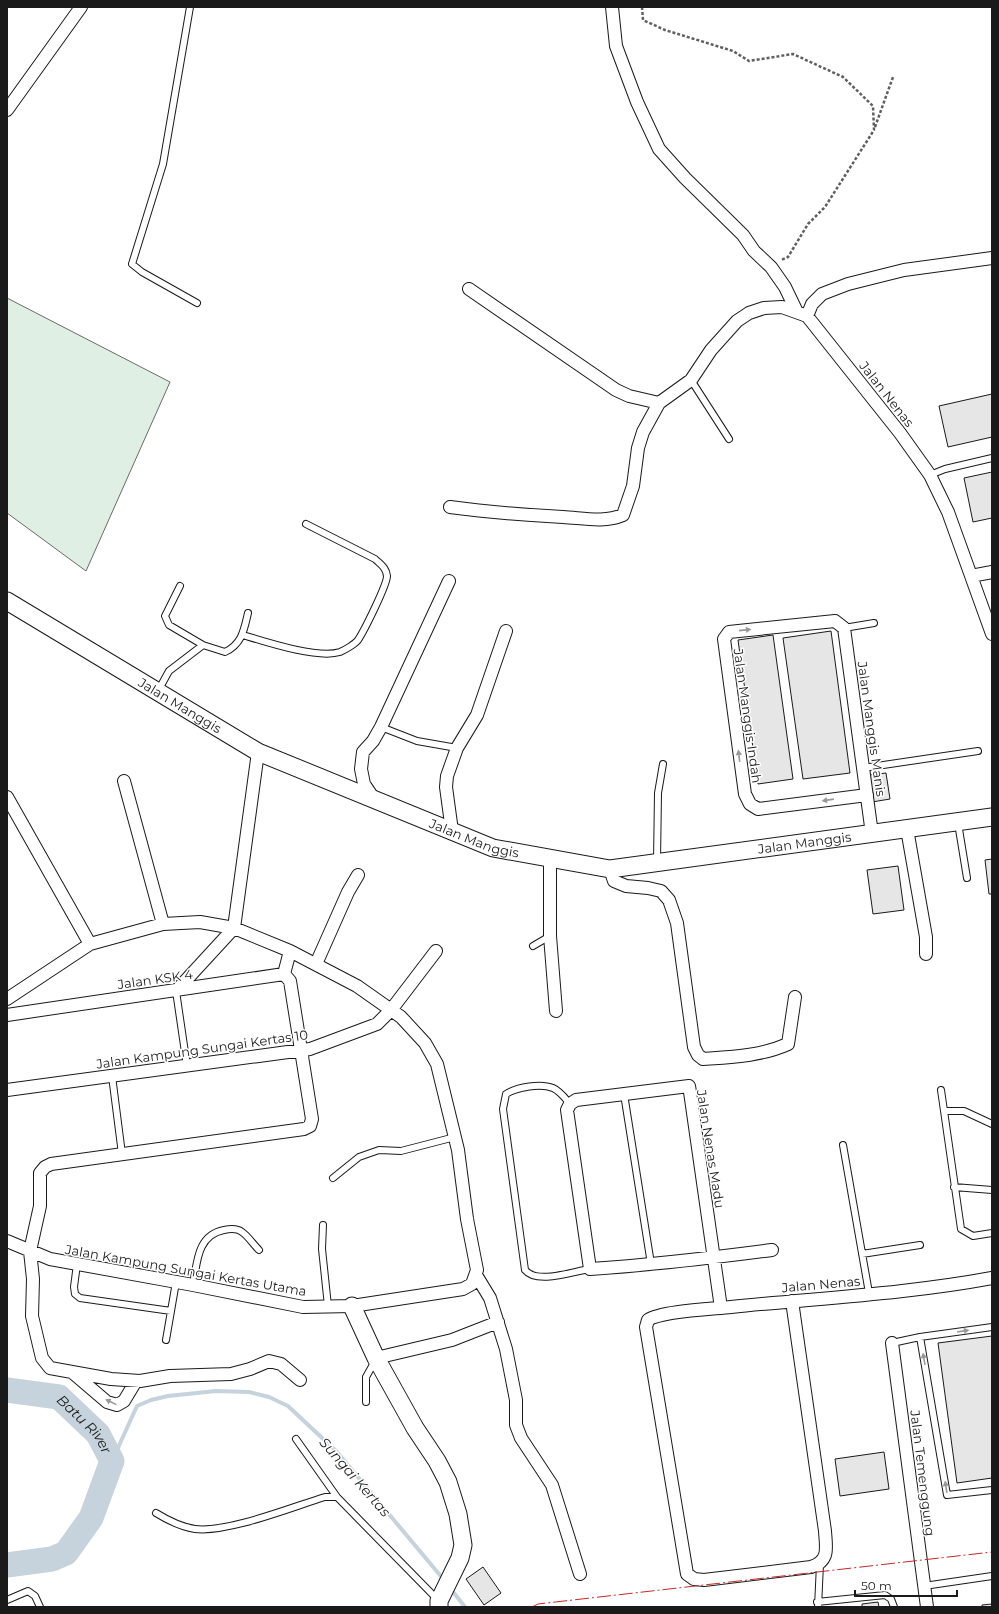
<svg xmlns="http://www.w3.org/2000/svg" width="999" height="1614" font-family="Montserrat,sans-serif">
	<rect width="100%" height="100%" fill="#fff"/>
	<path fill="#e0efe3" stroke="#6a6a6a" d="M7 298 170 382 86 571 7 513Z"/>
	<g fill="none" stroke-linecap="round" stroke-linejoin="round">
		<path stroke="#c6d2dc" stroke-width="4" d="M112 1461 137 1406 151 1400 168 1396 216 1391 249 1392 269 1397 288 1406 337 1452 444 1580
			M450 1588 465 1607"/>
		<path stroke="#c6d2dc" stroke-width="25" id="s1" d="M7 1390 59 1397 98 1434 112 1461 91 1518 66 1553 52 1559 7 1565"/>
	</g>
	<path fill="#e6e6e6" stroke="#1a1a1a" d="M992 394V437L948 447 939 406Z
		M992 472V518L973 522 964 478Z
		M831 631 850 773 803 779 783 638Z
		M773 635 793 779 758 784 738 640Z
		M886 773 890 799 872 802 869 775Z
		M992 859V894H989L985 860Z
		M898 866 904 910 873 914 867 870Z
		M992 1336V1478L957 1483 938 1343Z
		M884 1452 889 1489 840 1496 835 1459Z
		M483 1567 501 1593 484 1605 466 1579Z
		M878 1602 879 1607H862V1604Z
		M992 1604V1607H982V1605Z"/>
	<g fill="none" stroke-linecap="round" stroke-linejoin="round">
		<g stroke="#1a1a1a" stroke-width="8">
			<path id="lane" d="M190 7 163 164 132 264 142 272 197 303
				M691 380 729 439
				M930 475 945 469 992 458
				M180 586 165 616 169 625 203 645
				M844 628 874 623
				M243 635C266 642 318 659 340 652 345 650 355 644 358 640 364 631 387 585 387 576 386 567 380 564 375 559L306 524
				M158 691 169 671 203 645 225 652C242 644 244 630 248 613
				M381 727 417 741 457 748
				M863 768 978 751
				M958 823 967 878
				M657 861 658 793 663 764
				M533 946 550 936
				M176 991 187 1066
				M112 1076 122 1154
				M941 1090 961 1229 973 1236 992 1233
				M624 1094 651 1264
				M570 1104C565 1098 560 1091 553 1088 541 1083 517 1087 506 1094L503 1109 525 1270C537 1285 574 1271 590 1269
				M944 1111H964L992 1124
				M843 1145 869 1293
				M333 1178 359 1157 379 1150 401 1151 455 1137
				M954 1187 992 1190
				M323 1225 322 1249 328 1306
				M862 1254 920 1245
				M77 1264 74 1287 75 1294 80 1298 171 1311
				M193 1285C197 1263 197 1235 224 1230 229 1229 237 1228 242 1232 248 1236 253 1244 259 1250
				M992 1327 920 1337 947 1495 992 1490
				M166 1340 176 1282
				M892 1343 920 1337
				M366 1402V1377L375 1361
				M296 1439 337 1497
				M156 1513C169 1521 181 1527 195 1529 228 1533 292 1507 325 1497H337L438 1600
				M924 1586 992 1576
				M7 1600 28 1591 35 1596 40 1607
				M817 1602 885 1595 891 1599 894 1607
				M818 1607 820 1564"/>
		</g>
		<g stroke="#1a1a1a" stroke-width="14">
			<path id="street" d="M612 7 616 46 637 102 659 149 685 178 743 235 754 251 771 267 785 287 797 312
				M7 110 81 7
				M469 289 616 390 629 396 659 403
				M807 316 812 304 822 294 848 284 904 270 992 258
				M450 507C487 512 525 515 563 517 583 518 604 523 623 515L633 486 638 448 643 432 659 403 691 380 711 350 737 321 749 313 764 308 782 307 807 316 900 433 930 475 948 512 992 634
				M971 576 992 572
				M124 781 163 924
				M867 795 758 809 750 804 745 794 724 639 729 632 835 621 844 628 872 834
				M7 797 90 944
				M374 799 364 784 361 769 363 752 373 741 381 727 449 581
				M907 829 926 937V954
				M452 831 446 787 447 776 457 748 477 715 506 631
				M550 858V936L556 1011
				M610 869 614 881 626 886 648 888 661 891 669 900 677 923 694 1047 698 1055 703 1059C732 1057 761 1056 788 1044L795 997
				M234 928 258 752
				M316 964 348 892 358 875
				M284 974 290 981 312 1119 310 1126 304 1129 51 1164 45 1167 40 1173V1206L30 1251 33 1279 32 1316 42 1358 50 1368 111 1379 140 1381 170 1376 231 1374 250 1369 269 1361 281 1364 300 1380
				M176 991 234 928
				M7 999 90 944 163 924 200 922 234 928 290 951 357 986 401 1017 425 1043 437 1064 458 1150 467 1219 477 1270 472 1284 463 1289 352 1306 303 1307 193 1285 50 1259 7 1241
				M7 1015 284 974 290 951
				M7 1090 310 1049 377 1024 391 1010 436 951
				M476 1275 490 1298 506 1349 516 1400V1425L521 1438 552 1485 580 1574
				M792 1301 825 1531C826 1548 830 1561 811 1567L704 1580 694 1579 687 1574 646 1327 648 1320C661 1311 713 1309 731 1307 818 1298 906 1294 992 1278
				M721 1308 690 1092 689 1086 576 1100 570 1104 567 1110 590 1269C651 1265 711 1258 772 1250
				M892 1343 927 1607
				M376 1358 452 1340 498 1322
				M73 1373 107 1402 117 1405 124 1401 136 1381"/>
		</g>
		<g stroke="#1a1a1a" stroke-width="19">
			<g id="secondary">
				<path id="s2" d="M7 601 258 752 493 848 610 869 992 817"/>
				<path d="M352 1306 376 1358 415 1428 437 1461 448 1482 458 1514 463 1545 460 1558 439 1601V1607"/>
			</g>
		</g>
		<path stroke="#5f5f5f" stroke-width="2.5" stroke-dasharray="3 2" stroke-linecap="butt" d="M642 7 643 20 665 30 733 51 749 61 793 54 843 77 873 106 874 130 825 207 808 224 788 257 781 260
			M875 127 893 77"/>
		<use href="#lane" stroke="#fff" stroke-width="6"/>
		<use href="#street" stroke="#fff" stroke-width="12"/>
		<use href="#secondary" stroke="#fff" stroke-width="17"/>
		<path stroke="#c62828" stroke-width="1" stroke-dasharray="14 3 2 3" stroke-linecap="butt" d="M532 1607 538 1604 992 1552"/>
	</g>
	<defs><path id="oneway-solid" d="M-6-.8H1V-3.2L6.5 0L1 3.2V.8H-6Z"/></defs>
	<g fill="#989898">
		<use href="#oneway-solid" transform="translate(745 630) rotate(-6)"/>
		<use href="#oneway-solid" transform="translate(739 756) rotate(-97)"/>
		<use href="#oneway-solid" transform="translate(828 800) rotate(172)"/>
		<use href="#oneway-solid" transform="translate(963 1331) rotate(-9)"/>
		<use href="#oneway-solid" transform="translate(924 1359) rotate(-100)"/>
		<use href="#oneway-solid" transform="translate(111 1402) rotate(-154)"/>
		<use href="#oneway-solid" transform="translate(946 1487) rotate(-99)"/>
	</g>
	<g text-anchor="middle" dominant-baseline="central" stroke-width="3" stroke-linejoin="round" paint-order="stroke">
		<g font-size="13" fill="#1a1a1a" stroke="#fff">
			<text transform="translate(887 394) rotate(52)">Jalan Nenas</text>
			<text stroke="none"><textPath href="#s2" startOffset="202">Jalan Manggis</textPath></text>
			<text transform="translate(748 716) rotate(82)">Jalan Manggis Indah</text>
			<text transform="translate(872 729) rotate(82)">Jalan Manggis Manis</text>
			<text stroke="none"><textPath href="#s2" startOffset="526">Jalan Manggis</textPath></text>
			<text stroke="none"><textPath href="#s2" startOffset="862">Jalan Manggis</textPath></text>
			<text transform="translate(155 979) rotate(-8)">Jalan KSK 4</text>
			<text transform="translate(202 1049) rotate(-8)">Jalan Kampung Sungai Kertas 10</text>
			<text transform="translate(711 1149) rotate(81)">Jalan Nenas Madu</text>
			<text transform="translate(186 1270) rotate(10)">Jalan Kampung Sungai Kertas Utama</text>
			<text transform="translate(821 1284) rotate(-5)">Jalan Nenas</text>
			<text transform="translate(923 1473) rotate(83)">Jalan Temenggung</text>
		</g>
		<g font-size="14" font-style="italic" fill="#1a1a1a" stroke="#fff">
			<text stroke="none"><textPath href="#s1" startOffset="90">Batu River</textPath></text>
			<text transform="translate(355 1477) rotate(49)">Sungai Kertas</text>
		</g>
	</g>
	<rect width="999" height="1614" fill="none" stroke="#1a1a1a" stroke-width="16"/>
	<path d="M855 1590v6h102v-6" fill="none" stroke="#1a1a1a" stroke-width="2"/>
	<text x="861" y="1590" font-size="12" fill="#1a1a1a" stroke="#ffffff" stroke-width="3" paint-order="stroke">50 m</text>
</svg>
